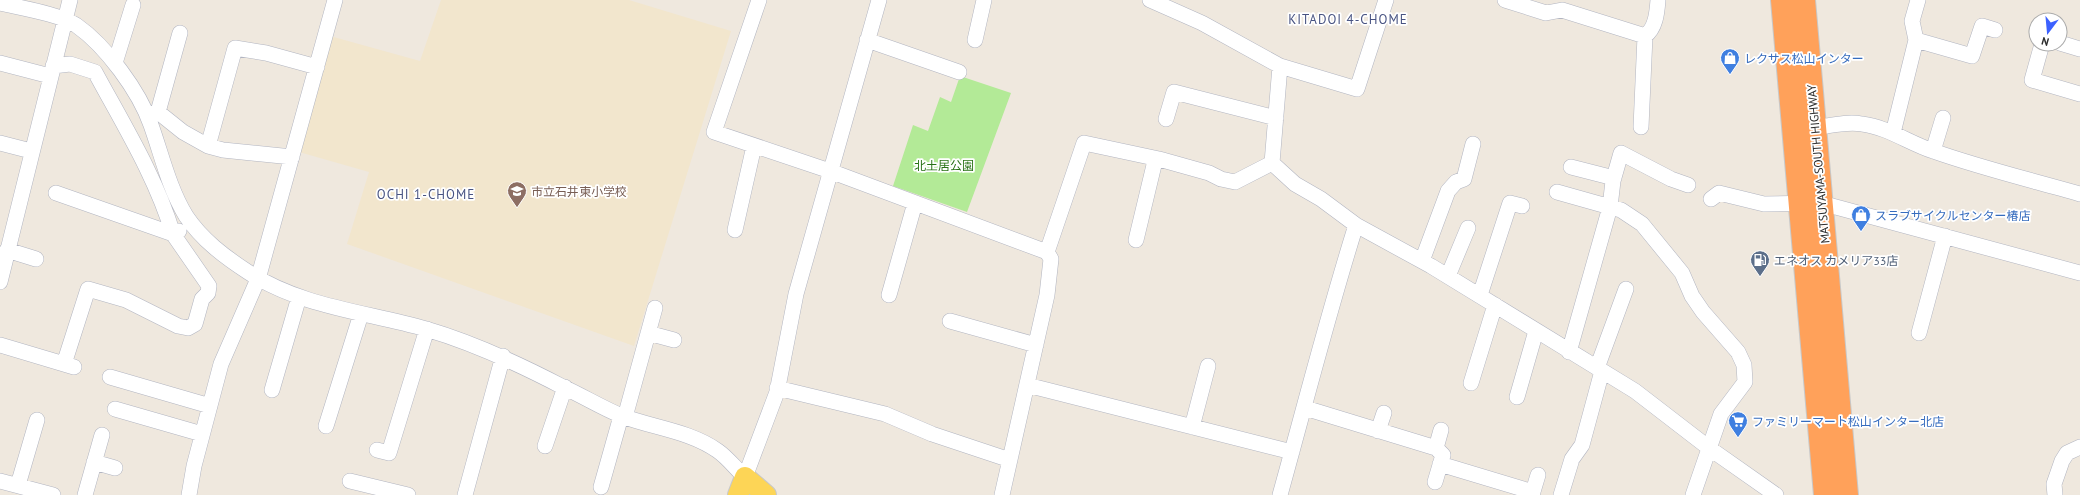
<svg xmlns="http://www.w3.org/2000/svg" width="2080" height="495" font-family="'PT Sans','Noto Sans JP',sans-serif">
	<rect width="100%" height="100%" fill="#efe8de"/>
	<path fill="#f2e6cd" d="M441 0H629L731 31 634 346 347 244 369 172 299 152 330 36 420 61Z"/>
	<path fill="#b3ea97" d="M960 76 1011 93 967 212 893 186 913 125 928 131 940 97 951 102Z"/>
	<g fill="none" stroke-linecap="round" stroke-linejoin="round">
		<g stroke="#b2b5c1" stroke-width="16">
			<path id="minor" d="M759 0 714 132 830 171 1047 252 1051 259 1047 295 1002 495
				M1150 0 1202 23 1280 66 1357 89 1386 0
				M1505 0 1546 13 1562 10 1645 36 1641 127
				M0 3C21 8 59 14 76 25 106 46 139 91 151 125 162 156 169 188 186 216 202 240 225 257 248 272 301 307 367 312 426 329 474 343 519 364 563 387 583 396 602 408 622 416 654 428 690 431 718 451 728 458 736 469 745 477L777 392 796 294 879 0
				M1645 36C1656 28 1657 12 1658 0
				M867 40 959 72
				M975 40 984 0
				M1916 40 1972 56 1982 26 1995 30
				M2060 43 2080 49
				M2042 44 2032 80 2080 94
				M0 63 50 76
				M115 63 133 5
				M53 66 70 64 95 72C123 124 156 177 173 234L179 231
				M1280 66 1272 163 1295 184 1321 199 1356 225 1431 266 1635 391 1709 448 1776 495
				M158 112 180 33
				M147 115 158 112 183 132 208 146 235 48 266 53 317 67
				M1166 119 1174 92 1276 118
				M1814 128C1829 126 1847 121 1862 124 1887 127 1909 143 1933 151 1981 168 2031 180 2080 194
				M1893 133 1916 40 1912 21 1918 0
				M0 143 31 151
				M208 146 223 150 292 157
				M1933 151 1943 118
				M1571 167 1614 178
				M1557 192 1621 210 1642 224 1682 273 1692 296 1703 312 1738 352 1744 365 1745 382 1721 414 1693 495
				M56 193 173 234 209 286 208 293 202 299 195 324 188 328 178 326 126 300 88 289 64 364
				M1711 199 1719 193 1764 204 1821 203 2080 273
				M735 230 754 146
				M1136 240 1154 165 1159 159
				M7 250 36 259
				M1047 252 1084 143 1159 159 1209 173 1221 179 1235 182 1272 163
				M1422 261 1448 191 1456 182 1464 179 1473 144
				M1448 276 1468 228
				M0 282 70 0
				M889 295 915 203
				M1480 295 1510 203 1522 206
				M950 321 1036 345
				M648 333 674 340
				M1919 333 1945 236
				M0 345 74 367
				M1569 352 1610 207 1613 181 1621 153 1671 179 1688 185
				M1597 368 1626 289
				M110 377 210 406
				M1471 383 1495 305
				M1027 385 1292 452
				M777 388 885 414 932 434 1010 460
				M272 390 299 297
				M1517 397 1536 331
				M1305 408 1436 448 1443 455 1435 482
				M115 409 202 434
				M625 417 655 308
				M326 426 361 314
				M1192 427 1208 366
				M1378 431 1384 413
				M545 446 565 387
				M1436 448 1441 430
				M377 450 389 453 427 329
				M94 462 115 468
				M1440 464 1533 492
				M0 481 53 495
				M350 481 408 495
				M18 485 37 420
				M601 487 621 416
				M85 495 102 435
				M189 495 194 466 221 364 258 279 335 0
				M465 495 503 356
				M1280 495C1305 405 1328 314 1356 225
				M1532 495 1538 475
				M1561 495 1572 459 1582 445 1602 371
				M2055 495 2054 484 2062 461 2067 453 2080 447"/>
		</g>
		<g stroke="#c8c8c8" stroke-width="22">
			<path id="major" d="M738 495 745 477 766 495"/>
		</g>
		<g stroke="#c8c8c8" stroke-width="24">
			<path id="highway" d="M1782 0 1825 495
				M1804 0 1847 495"/>
		</g>
		<use href="#minor" stroke="#fff" stroke-width="15"/>
		<use href="#major" stroke="#fdd556" stroke-width="20"/>
		<use href="#highway" stroke="#ffa15a" stroke-width="22"/>
	</g>
	<defs>
		<g id="shop-pin" transform="scale(1)"><path d="M0 17L-7.5 6A9.5 9.5 0 1 1 7.5 6Z" fill="#3f7fe0" stroke="#fff"/><path d="M-5-2.5h2.3a2.7 3.5 0 0 1 5.4 0H5L5.5 6h-11ZM-1.5-2.5h3a1.5 2.3 0 0 0-3 0Z" fill="#fff"/></g>
		<g id="school-pin" transform="scale(1)"><path d="M0 17L-7.5 6A9.5 9.5 0 1 1 7.5 6Z" fill="#8d6e63" stroke="#fff"/><path d="M0-5L7-2L0 1L-7-2ZM-4 1L0 2.5L4 1V4Q0 6-4 4Z" fill="#fff"/></g>
		<g id="fuel-pin" transform="scale(1)"><path d="M0 17L-7.5 6A9.5 9.5 0 1 1 7.5 6Z" fill="#5c6f8a" stroke="#fff"/><path d="M-5.5-6h7V0h2V4h1.3V-2.5L3-4.5l.8-.8L6-3V5H2.5V1h-1V6h-7ZM-4.2-4.7v3.2H.2V-4.7Z" fill="#fff"/></g>
		<g id="supermarket-pin" transform="scale(1)"><path d="M0 17L-7.5 6A9.5 9.5 0 1 1 7.5 6Z" fill="#3f7fe0" stroke="#fff"/><path d="M-6-5.5h2.5l.6 2H6L4.5 2H-2.5L-4.4-4H-6ZM-1.5 3.2a1.3 1.3 0 1 0 .1 0ZM3 3.2a1.3 1.3 0 1 0 .1 0Z" fill="#fff"/></g>
	</defs>
	<g fill-rule="evenodd">
		<use href="#shop-pin" x="1730" y="58"/>
		<use href="#school-pin" x="517" y="191"/>
		<use href="#shop-pin" x="1861" y="215"/>
		<use href="#fuel-pin" x="1760" y="260"/>
		<use href="#supermarket-pin" x="1738" y="421"/>
	</g>
	<g text-anchor="middle" dominant-baseline="central" stroke-width="3.5" stroke-linejoin="round" paint-order="stroke">
		<g font-size="12" fill="#366cbe" stroke="#fff" text-anchor="start">
			<text x="1744" y="58">レクサス松山インター</text>
			<text x="1875" y="215">スラブサイクルセンター椿店</text>
			<text x="1752" y="421">ファミリーマート松山インター北店</text>
		</g>
		<g font-size="12" fill="#2d2d2d" stroke="#fff">
			<text transform="translate(1818 164) rotate(-95)">MATSUYAMA-SOUTH HIGHWAY</text>
		</g>
		<g font-size="12" fill="#287215" stroke="#fff">
			<text x="944" y="165">北土居公園</text>
		</g>
		<g font-size="12" fill="#785e54" stroke="#fff" text-anchor="start">
			<text x="531" y="191">市立石井東小学校</text>
		</g>
		<g font-size="12" fill="#4e5e75" stroke="#fff" text-anchor="start">
			<text x="1774" y="260">エネオス カメリア33店</text>
		</g>
		<g font-size="13" letter-spacing="1" fill="#485382" stroke="#fff">
			<text x="1348" y="19">KITADOI 4-CHOME</text>
			<text x="426" y="194">OCHI 1-CHOME</text>
		</g>
	</g>
	<g transform="translate(2048 32) rotate(196)"><circle r="19" fill="#ffffff" stroke="#ababab"/>
	<path d="M0-3L7 15L0 10L-7 15Z" fill="#3c61ff"/>
	<text y="-6" font-size="11" font-weight="bold" text-anchor="middle" fill="#2d2d2d">N</text>
	</g>
</svg>
